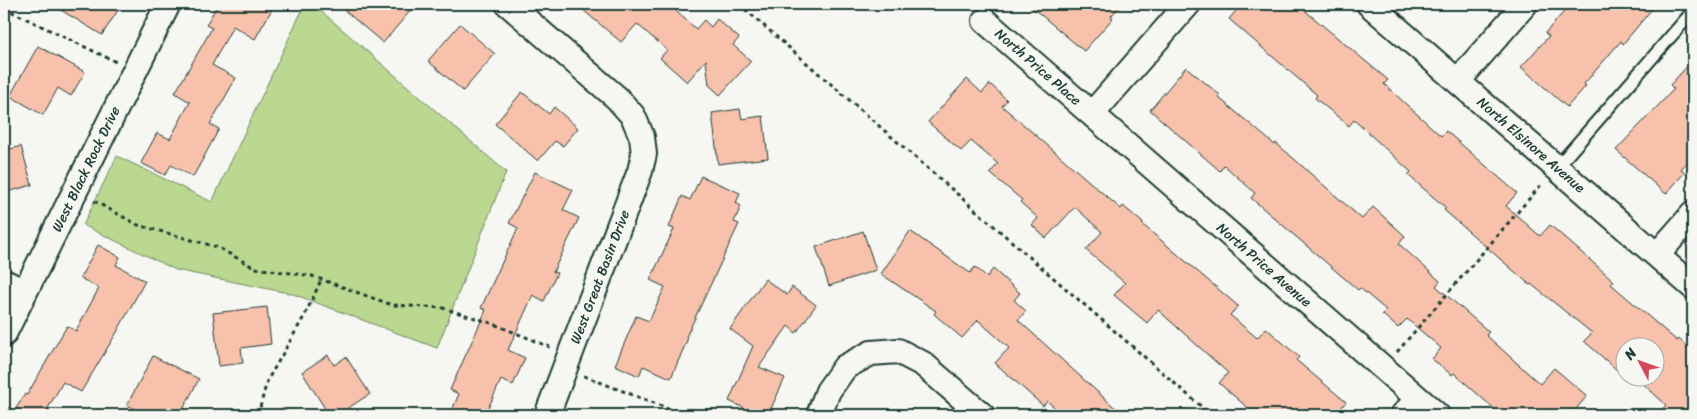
<svg xmlns="http://www.w3.org/2000/svg" width="1697" height="419" font-family="Sriracha,sans-serif">
	<rect width="100%" height="100%" fill="#f6f6f2"/>
	<filter id="ink" filterUnits="userSpaceOnUse"><feTurbulence type="fractalNoise" baseFrequency=".02" numOctaves="2"/><feDisplacementMap in="SourceGraphic" scale="10" xChannelSelector="R" yChannelSelector="G"/><feConvolveMatrix kernelMatrix="1 2 1 2 8 2 1 2 1" color-interpolation-filters="sRGB"/></filter>
	<g filter="url(#ink)">
		<path fill="#bad890" stroke="#6c8a62" d="M305 4H313L506 172 437 348 293 294 176 270 83 225 117 156 212 202Z"/>
		<path fill="#f8c1ac" stroke="#1f3d34" d="M51 4H122L102 35Z
			M218 4H275L255 39 233 26 212 65 236 78 210 124 219 129 193 177 171 165 165 175 141 163 157 133 170 139 190 102 175 93 212 28 206 25Z
			M337 4H416L383 43Z
			M576 4H668L696 29 704 20 711 27 717 19 739 38 733 45 751 61 720 95 709 85 706 60 687 82 660 58 667 50 637 24 621 42Z
			M1028 4H1122L1111 16 1113 18 1084 51Z
			M1242 4H1297L1388 80 1384 84 1441 136 1446 131 1517 193 1506 206 1540 236 1550 225 1614 281 1611 284 1677 341 1679 339 1693 352V415H1657L1666 405 1635 376H1654V346H1624V367L1622 364 1617 370 1584 341 1592 333 1531 284 1530 285 1444 210 1446 208 1408 175 1411 172 1354 120 1349 126 1315 98 1317 95 1229 19Z
			M1571 4H1656L1623 44 1621 41 1584 84 1586 86 1567 107 1521 67 1549 36 1545 33Z
			M460 24 495 54 463 91 428 61Z
			M38 46 85 72 71 96 58 88 43 115 10 96Z
			M1693 60V156L1681 169 1685 172 1666 194 1616 150 1674 89 1670 85Z
			M1186 67 1220 95 1218 97 1275 145 1276 143 1362 219 1373 207 1405 236 1399 244 1440 281 1436 286 1489 332 1486 335 1540 384 1554 368 1587 396 1571 415H1501L1454 373 1452 375 1432 359 1441 348 1407 319 1398 328 1382 314 1386 310 1360 288 1358 290 1251 198 1255 193 1224 165 1220 171 1150 110Z
			M967 79 982 93 990 84 1007 100 1002 106 1121 209 1123 206 1143 223 1142 224 1238 306 1230 315 1257 338 1266 328 1299 357 1296 360 1346 402 1335 415H1256L1219 383 1228 373 1158 310 1147 323 1114 295 1125 283 1086 250 1102 232 1075 207 1046 238 1032 225 1038 218 1020 202 1022 200 990 173 998 164 971 141 961 151 928 122Z
			M522 92 549 114 554 107 578 128 563 146 555 141 538 161 495 124Z
			M740 109 742 119 763 116 768 158 718 164 712 113Z
			M21 146 32 185 4 193V151Z
			M535 172 573 190 563 210 579 218 553 272 557 273 544 301 533 295 508 350 525 358 513 385 501 380 485 415H450L459 394 450 390 486 310 481 308 518 228 509 223Z
			M701 176 740 193 736 203 741 206 734 222 739 224 686 337 688 338 671 378 643 366 639 376 615 365 636 316 649 321 665 287 650 280 674 229 669 227 682 196 690 200Z
			M863 231 876 270 829 286 816 247Z
			M910 231 970 273 975 267 987 277 993 269 1020 293 1014 300 1026 311 1018 320 1123 415H1063L1047 401 1043 406 995 363 1009 348 978 320 962 338 934 314 936 311 881 274Z
			M98 245 120 257 116 265 145 281 117 332 81 392 63 382 44 415H12L25 394 27 395 67 326 76 331 99 288 80 278Z
			M765 279 787 295 792 287 816 305 796 333 788 326 759 367 785 378 768 415H741L744 408 729 401 753 346 730 329Z
			M267 307 271 344 241 348 243 363 219 366 213 313Z
			M328 355 334 365 346 357 370 394 337 415H329L302 372Z
			M153 356 199 379 180 415H148L127 405Z"/>
		<g fill="none" stroke-linecap="round" stroke-linejoin="round">
			<g stroke="#1f3d34" stroke-width="15">
				<path id="service" d="M1557 167 1693 11"/>
			</g>
			<g stroke="#1f3d34" stroke-width="28">
				<path id="minor" d="M508 4 617 98 633 116 642 137 644 154 640 171 547 415
					M1369 4 1693 287
					M985 21 1437 415
					M1458 81 1525 4
					M1092 114 1188 4
					M1657 255 1693 214
					M4 282 25 292
					M4 334 168 4
					M819 415 828 391 845 367 871 353 898 351 923 364 982 415
					M1403 415 1418 399"/>
			</g>
			<path stroke="#1f3d34" stroke-width="3" stroke-dasharray="4 4" stroke-linecap="butt" d="M739 4 1211 415
				M4 8 116 62
				M94 201 138 225 217 247 255 268 312 276 392 305 443 308 491 323 550 347
				M1397 352 1541 185
				M584 376 685 415
				M258 415 267 381 305 315 321 280"/>
			<use href="#service" stroke="#f6f6f2" stroke-width="11"/>
			<use href="#minor" stroke="#f6f6f2" stroke-width="24"/>
		</g>
	</g>
	<g text-anchor="middle" dominant-baseline="central" stroke-width="5" stroke-linejoin="round" paint-order="stroke">
		<g font-size="14" fill="#1f3d34" stroke="#f6f6f2">
			<text transform="translate(1038 67) rotate(41)">North Price Place</text>
			<text transform="translate(1531 145) rotate(41)">North Elsinore Avenue</text>
			<text transform="translate(86 169) rotate(-64)">West Black Rock Drive</text>
			<text transform="translate(1264 265) rotate(41)">North Price Avenue</text>
			<text transform="translate(600 277) rotate(-69)">West Great Basin Drive</text>
		</g>
	</g>
	<rect width="1697" height="419" fill="none" stroke="#f6f6f2" stroke-width="20"/>
	<rect x="10" y="10" width="1677" height="399" fill="none" stroke="#1f3d34" stroke-width="2" filter="url(#ink)"/>
	<g transform="translate(1640 362) rotate(311)"><circle r="24" fill="#f6f6f2" stroke="#a0aca6"/>
	<path d="M0-4L9 19L0 12L-9 19Z" fill="#d1495b"/>
	<text y="-8" font-size="14" font-weight="bold" text-anchor="middle" fill="#1f3d34">N</text>
	</g>
</svg>
